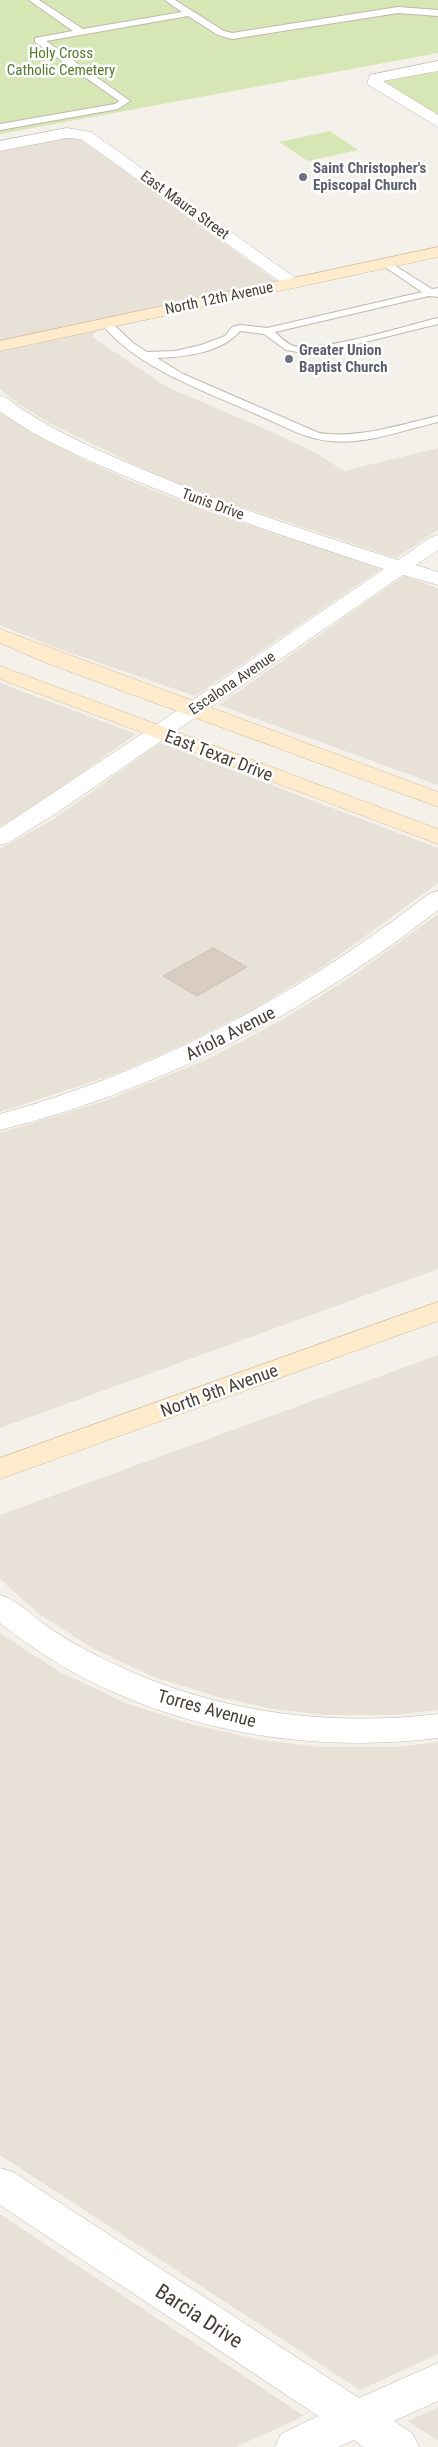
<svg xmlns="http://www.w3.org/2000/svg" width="438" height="2447" font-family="'Roboto Condensed',sans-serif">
	<rect width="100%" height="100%" fill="#f4f0ea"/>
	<path fill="#e8e1d8" d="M69 137H76L98 152 276 281 0 341V150Z
		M309 284 97 331 92 337 167 387 274 433 316 453 344 471 438 448V530L396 558 228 502 156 475 49 423 19 404 0 389V351Z
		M0 413 78 457 135 483 207 511 381 569 195 696 48 645 0 625Z
		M404 576 438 588V785L219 705Z
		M0 682 16 689 136 734 29 810 0 826Z
		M160 743 438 848V883L327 964 257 1007 185 1044 118 1073 0 1112V849L54 819Z
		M438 914V1269L0 1428V1133L105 1101 208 1059 284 1019 354 975Z
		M438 1355V1710L394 1715H327L273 1709 215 1696 154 1677 92 1648 38 1613 0 1579V1515Z
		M0 1633 58 1671 125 1703 194 1725 260 1740 322 1747H397L438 1742V2354L360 2390 0 2155Z
		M0 2214 304 2416 236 2447H0Z
		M438 2407V2441L408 2421Z"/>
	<path fill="#d6e7b5" d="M0 0H438V53L0 134Z
		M438 66V122L375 78Z
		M330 131 358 150 308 161 279 142Z"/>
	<path fill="#d9cdc3" stroke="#d0c1b3" d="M213 948 247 967 197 996 163 976Z"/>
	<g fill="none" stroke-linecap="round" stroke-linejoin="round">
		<g stroke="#c0b7ad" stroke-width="2">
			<path id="lane" d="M29 0H39L83 29 182 12 165 0H175L224 31 232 33 398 7 438 10V16L398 13 232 39 218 35 188 16 46 41 130 101 118 109 0 130V124L115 104 119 101 35 42V38L73 31Z
				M386 260 432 289 438 288V297L429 296 275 332C280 337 287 344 294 346 320 353 408 325 438 318V324L341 348 304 353 286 350 264 334 240 331C221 353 185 357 157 358L183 374 319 433C360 439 398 425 438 416V422C403 430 367 445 330 441 304 439 280 424 256 414 205 391 136 368 101 323L106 320 110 321 133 343 147 352 175 351 201 345 225 336 232 327 240 325 267 328 422 292 382 265V261Z"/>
		</g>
		<g stroke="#c0b7ad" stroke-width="1">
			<path id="street" d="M438 61V71L383 81 438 115V127L367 84 370 75Z
				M67 128 91 132 301 282 298 286H286L81 139 67 138 0 151V141Z
				M0 396 7 398C44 427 87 445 130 464 217 502 307 531 398 560L431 537 438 535V550L416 565 438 572V585L403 575 58 812 8 843 0 845V828L187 704 384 569C295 540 206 511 120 474 81 457 41 440 5 415L0 411Z
				M438 891V910C308 1012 161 1090 0 1130V1114C159 1070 300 994 430 893Z
				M0 1595C17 1600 29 1613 44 1624 60 1636 78 1646 96 1655 202 1710 319 1728 438 1714V1738C285 1757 121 1721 0 1623Z
				M0 2168 13 2172 359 2398 438 2363V2401L394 2421 413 2434 419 2447H364L354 2440 338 2447H275L281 2434 318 2416 0 2205Z"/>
		</g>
		<g stroke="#d2bd9b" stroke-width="1">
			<path id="secondary" d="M438 247V257L0 351V341Z
				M0 629 438 792V807L49 664 0 643Z
				M0 666 438 829V844L0 679Z
				M438 1302V1321L0 1479V1458Z"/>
		</g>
		<use href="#lane" fill="#fff" fill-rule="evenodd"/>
		<use href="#street" fill="#fff" fill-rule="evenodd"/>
		<use href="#secondary" fill="#fdebcc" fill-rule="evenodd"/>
	</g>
	<g fill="#6b7280" stroke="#fff" stroke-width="2">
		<circle cx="303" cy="177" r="5"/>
		<circle cx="289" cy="359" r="5"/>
	</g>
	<g text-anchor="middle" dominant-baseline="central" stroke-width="5" stroke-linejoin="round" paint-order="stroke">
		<g font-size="15" fill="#53792d" stroke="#fff">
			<text x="61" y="53">Holy Cross<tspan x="61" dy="17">Catholic Cemetery</tspan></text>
		</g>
		<g font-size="15" font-weight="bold" fill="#5b616d" stroke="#fff" text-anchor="start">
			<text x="313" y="168">Saint Christopher's<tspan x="313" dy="17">Episcopal Church</tspan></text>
			<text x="299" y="350">Greater Union<tspan x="299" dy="17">Baptist Church</tspan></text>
		</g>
		<g font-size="15" fill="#484038" stroke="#fff">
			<text transform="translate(185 205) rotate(36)">East Maura Street</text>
			<text transform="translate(219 298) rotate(-12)">North 12th Avenue</text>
			<text transform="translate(213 504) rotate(20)">Tunis Drive</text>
			<text transform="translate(232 683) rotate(-34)">Escalona Avenue</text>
		</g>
		<g font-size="18" fill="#484038" stroke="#fff">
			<text transform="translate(219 755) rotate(21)">East Texar Drive</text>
			<text transform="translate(230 1033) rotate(-27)">Ariola Avenue</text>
			<text transform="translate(219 1390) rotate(-20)">North 9th Avenue</text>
			<text transform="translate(207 1708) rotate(15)">Torres Avenue</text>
		</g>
		<g font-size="21" fill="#484038" stroke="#fff">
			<text transform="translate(199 2316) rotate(33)">Barcia Drive</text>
		</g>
	</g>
</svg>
